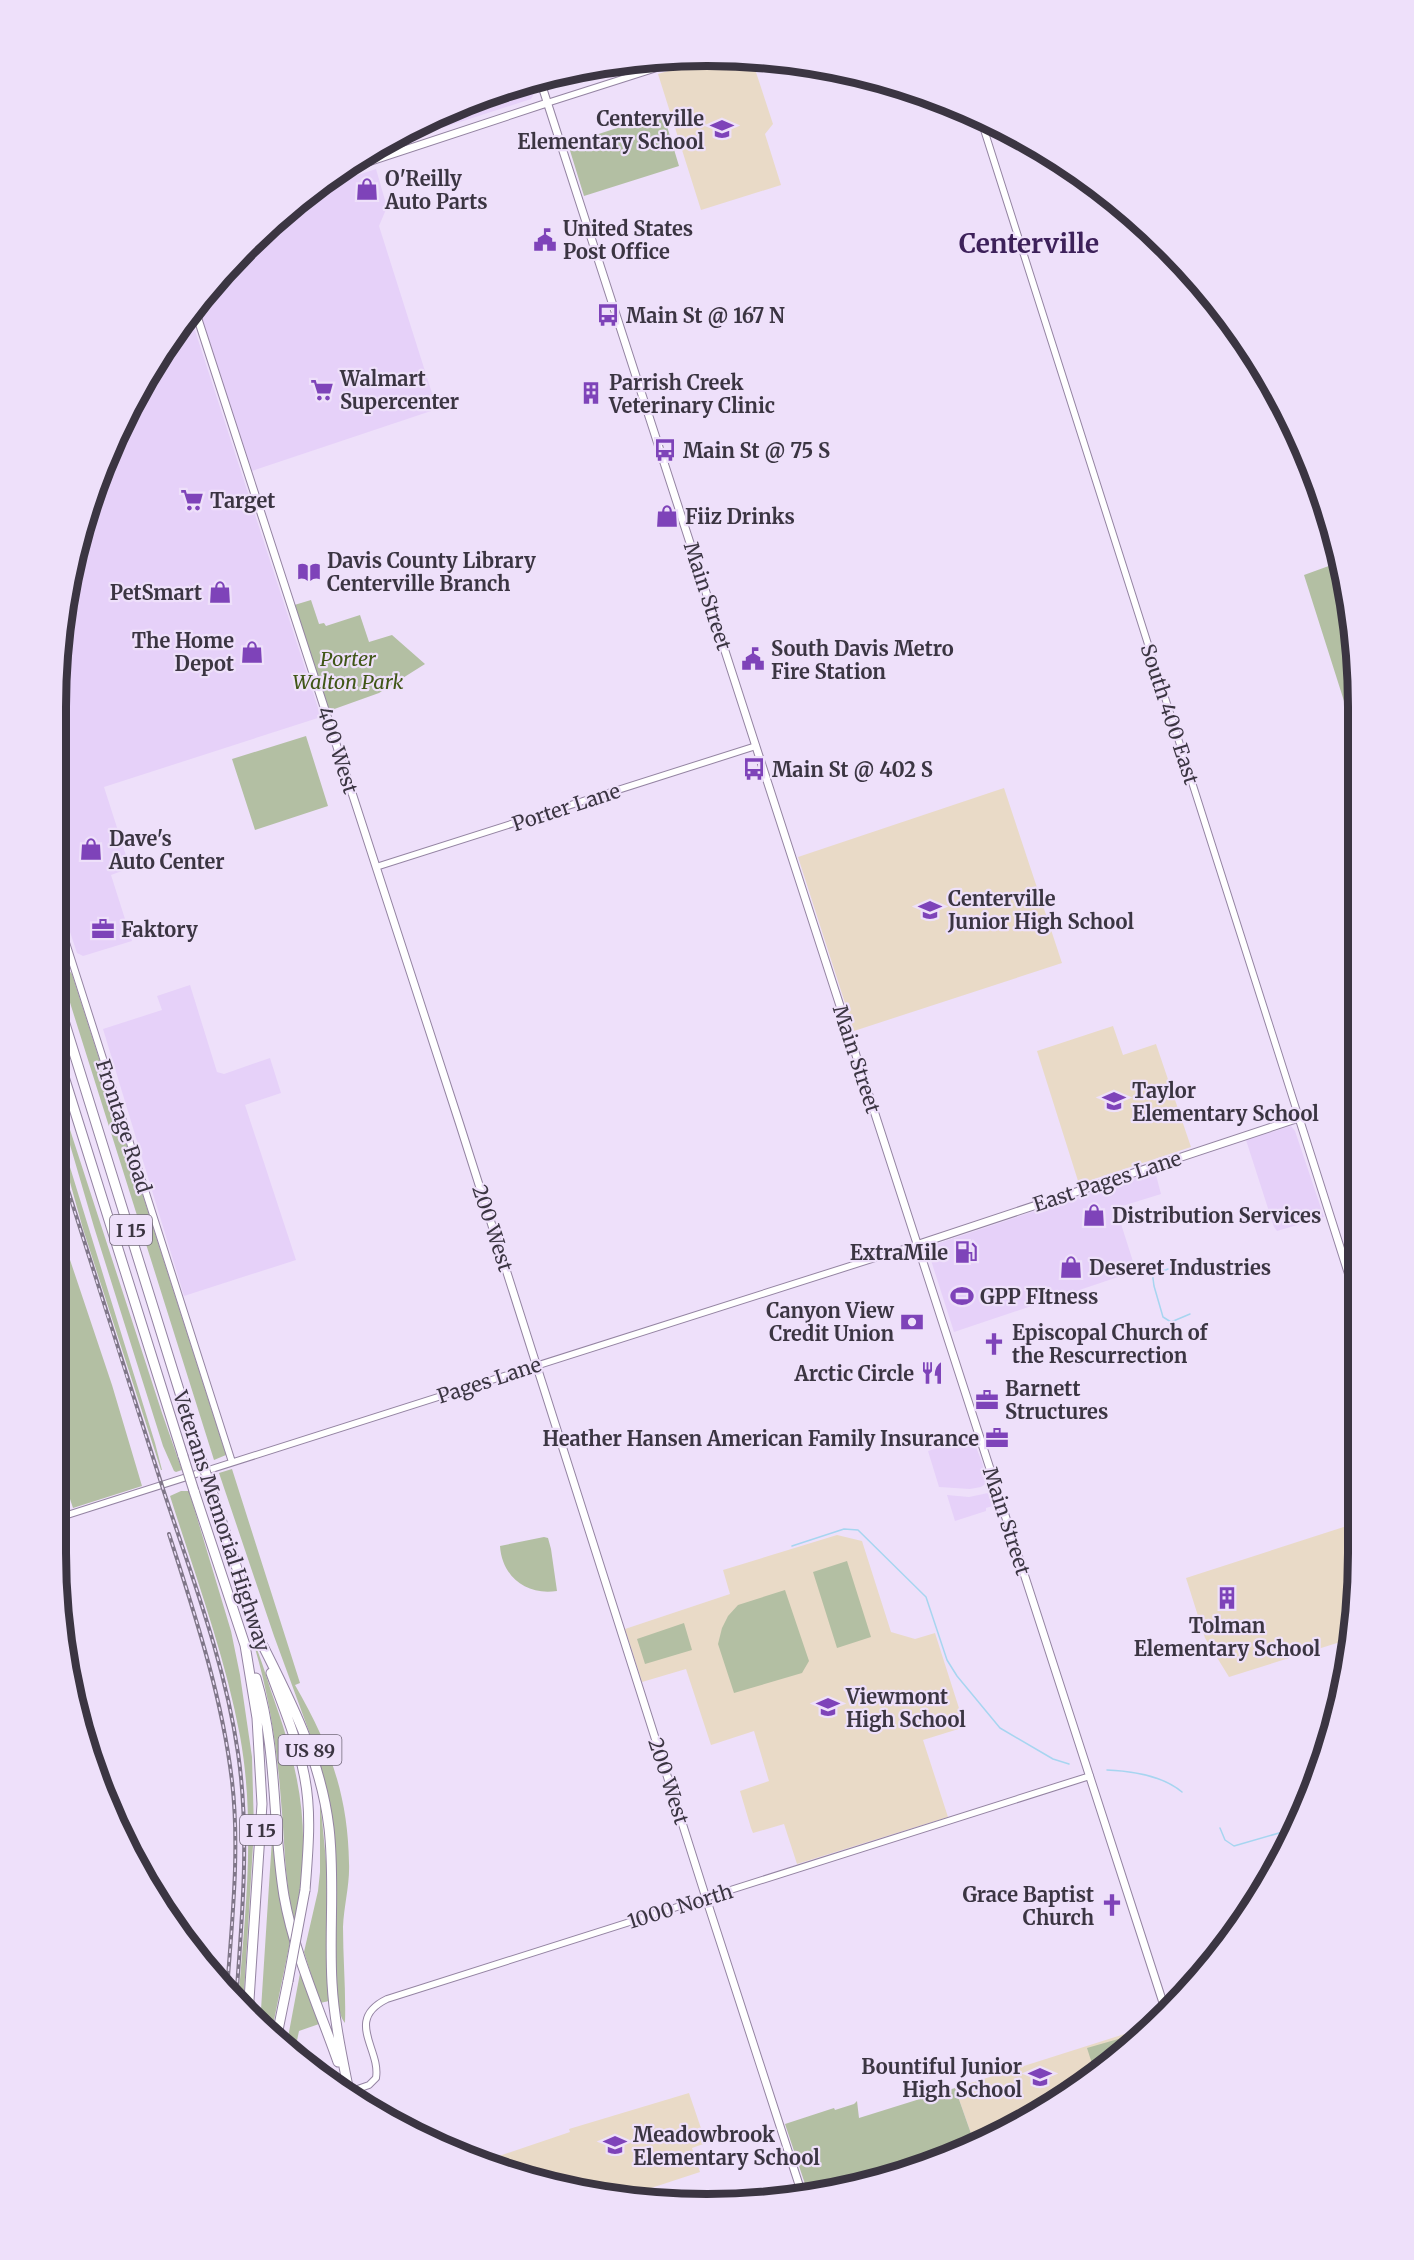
<svg xmlns="http://www.w3.org/2000/svg" width="1414" height="2260" font-family="Merriweather,serif">
	<rect width="100%" height="100%" fill="#eee0fa"/>
	<path fill="#e6d1f9" d="M532 82 535 92 531 99 368 152 382 143 498 90Z
		M376 169 387 207 379 226 437 409 252 471 197 303 278 217 318 188Z
		M189 312 321 717 104 787 130 868 111 875 132 941 83 956 77 953 61 905V622L105 458Z
		M190 985 217 1072 224 1074 270 1058 281 1093 245 1105 296 1260 184 1296 103 1029 162 1010 157 996Z
		M1291 1126 1295 1131 1324 1217 1277 1231 1274 1227 1246 1140Z
		M1155 1171 1161 1194 1116 1208 1136 1271 954 1332 928 1251 930 1246Z
		M972 1437 982 1462 987 1483 981 1487 970 1489 939 1487 928 1451Z
		M988 1493 992 1495 996 1505 986 1508V1511L955 1521 947 1495 969 1497Z"/>
	<path fill="#e9dac7" d="M751 57 773 124 765 134 781 185 701 210 658 74 711 58Z
		M1004 788 1062 963 854 1031 798 857Z
		M1113 1026 1123 1055 1156 1044 1191 1147 1079 1184 1037 1051Z
		M1353 1524V1638L1229 1677 1205 1638 1186 1578Z
		M837 1535 862 1541 891 1632 915 1639 935 1633 965 1727 923 1740 948 1817 797 1864 784 1824 753 1833 751 1828 740 1791 769 1781 754 1731 711 1745 686 1669 642 1682 625 1629 730 1594 723 1570Z
		M1156 2024 1069 2095 995 2137 975 2145 955 2088Z
		M689 2093 706 2143 692 2148 700 2172 642 2191 645 2199 497 2170 481 2162 570 2132 569 2129Z"/>
	<path fill="#b3bfa3" d="M663 113 679 166 584 196 568 144Z
		M1337 563 1357 664V742L1304 575Z
		M311 600 319 624 324 623 326 626 360 615 369 642 392 635 425 664 379 693 326 712 291 606Z
		M306 736 328 806 255 830 232 759Z
		M61 950 67 968 72 974 226 1455 214 1460 61 974Z
		M61 1102 162 1413 182 1470 176 1472 174 1471 163 1446 94 1227 61 1114Z
		M61 1138 155 1443 162 1470H161L83 1229 61 1150Z
		M61 1233 112 1385 142 1486 73 1508 61 1472Z
		M232 1469 300 1683 295 1685C329 1744 348 1794 349 1863 350 1884 344 1905 343 1927 343 1959 346 1991 345 2023 328 2005 337 1885 335 1854 334 1837 331 1820 328 1803L330 1802 311 1737 274 1636 219 1473Z
		M181 1491H189L231 1631 240 1675 252 1757 254 1829 243 2010 238 2004C245 1916 256 1824 240 1736 225 1655 195 1575 170 1496Z
		M544 1537 548 1538 551 1549 557 1591C527 1596 502 1577 500 1546Z
		M847 1561 871 1637 837 1648 813 1572Z
		M785 1590 809 1661 802 1673 734 1693 718 1644 722 1628 728 1616 738 1605Z
		M684 1623 692 1650 645 1664 637 1639Z
		M251 1635C259 1652 265 1672 271 1691 301 1774 313 1834 294 1922 284 1880 285 1842 281 1801 277 1745 268 1688 251 1635Z
		M320 1799 326 1861 329 2001 320 2003 304 1952 318 1891 320 1872Z
		M273 1823 291 1937 271 2035 260 2025Z
		M301 1968 319 2024 299 2031 294 2055 286 2048Z
		M1146 2031 1095 2073 1087 2048Z
		M955 2088 975 2145 876 2182 809 2196 785 2124 834 2108 835 2110 854 2104 857 2101 859 2118Z"/>
	<g fill="none" stroke-linecap="round" stroke-linejoin="round">
		<path stroke="#a7d5f0" stroke-width="1.5" d="M1136 1271H1163L1168 1269
			M1152 1271 1154 1286 1163 1317 1171 1322 1190 1314
			M792 1546 844 1529 858 1530 926 1597 947 1660 957 1676 1000 1728 1053 1759 1069 1764
			M1107 1770C1131 1771 1163 1776 1182 1792
			M1220 1828 1225 1840 1234 1846 1293 1829"/>
		<g stroke="#9484a2" stroke-width="8">
			<path id="tertiary" d="M547 103 685 59
				M980 117 1299 1118
				M376 867 756 746
				M61 927 232 1462
				M61 1517 916 1245
				M349 2092 369 2085 376 2078C381 2049 344 2020 387 1999L1090 1776"/>
		</g>
		<g stroke="#9484a2" stroke-width="9">
			<path id="secondary" d="M540 80 1167 2015
				M344 170 547 103
				M194 307 460 1125 706 1898 803 2197
				M916 1245 1299 1118 1354 1291"/>
		</g>
		<g stroke="#9484a2" stroke-width="11">
			<path id="motorway" d="M61 1011 198 1451
				M61 1067 183 1456
				M210 1485 260 1640
				M194 1491 245 1645 257 1718 262 1804 248 2015
				M258 1636C289 1697 321 1759 329 1828 335 1880 329 1932 332 1983 334 2020 342 2056 349 2092
				M271 1673C283 1706 297 1739 304 1774 312 1812 308 1851 305 1890
				M256 1678C278 1751 272 1823 284 1896 294 1953 319 2008 338 2062
				M276 2040 288 1981"/>
		</g>
		<use href="#tertiary" stroke="#fff" stroke-width="6"/>
		<use href="#secondary" stroke="#fff" stroke-width="7"/>
		<use href="#motorway" stroke="#fff" stroke-width="9"/>
		<g stroke="#807789" stroke-width="4">
			<path id="rail" d="M61 1168C95 1276 129 1384 164 1492 192 1577 225 1663 238 1753 250 1835 242 1918 236 2001
				M169 1534C195 1615 222 1696 232 1781 240 1850 232 1921 227 1990"/>
		</g>
		<use href="#rail" stroke="#eee0fa" stroke-width="1.5" stroke-dasharray="4.5" stroke-linecap="butt"/>
		<g stroke="#9484a2" stroke-width="11" stroke-linecap="butt">
			<path id="motorway-bridge" d="M198 1451 210 1485
				M183 1456 194 1491
				M288 1981 305 1890"/>
		</g>
		<use href="#motorway-bridge" stroke="#fff" stroke-width="9"/>
	</g>
	<defs>
		<g id="school-bare" transform="scale(1.8)"><path d="M0-5L7-2L0 1L-7-2ZM-4 1L0 2.5L4 1V4Q0 6-4 4Z" fill="#7e43b9" stroke="#eee0fa" stroke-width="2.5" paint-order="stroke"/></g>
		<g id="shop-bare" transform="scale(1.8)"><path d="M-5-2.5h2.3a2.7 3.5 0 0 1 5.4 0H5L5.5 6h-11ZM-1.5-2.5h3a1.5 2.3 0 0 0-3 0Z" fill="#7e43b9" stroke="#eee0fa" stroke-width="2.5" paint-order="stroke"/></g>
		<g id="civic-bare" transform="scale(1.8)"><path d="M-.6-6.5H3V-4.5H.6V-3L4-1V1h2V6H-6V1h2V-1L-.6-3ZM-1.2 2.5V6h2.4V2.5Z" fill="#7e43b9" stroke="#eee0fa" stroke-width="2.5" paint-order="stroke"/></g>
		<g id="bus-bare" transform="scale(1.8)"><path d="M-5-6H5V4H4V6H2V4H-2V6H-4V4H-5ZM-3.5-4V0h7V-4ZM-3.5 1.2v1.5H-2V1.2ZM2 1.2v1.5H3.5V1.2Z" fill="#7e43b9" stroke="#eee0fa" stroke-width="2.5" paint-order="stroke"/></g>
		<g id="supermarket-bare" transform="scale(1.8)"><path d="M-6-5.5h2.5l.6 2H6L4.5 2H-2.5L-4.4-4H-6ZM-1.5 3.2a1.3 1.3 0 1 0 .1 0ZM3 3.2a1.3 1.3 0 1 0 .1 0Z" fill="#7e43b9" stroke="#eee0fa" stroke-width="2.5" paint-order="stroke"/></g>
		<g id="building-bare" transform="scale(1.8)"><path d="M-4-6H4V6H1V3H-1V6H-4ZM-2.5-4.3h1.7v1.8h-1.7ZM.8-4.3h1.7v1.8H.8ZM-2.5-1h1.7V.8h-1.7ZM.8-1h1.7V.8H.8Z" fill="#7e43b9" stroke="#eee0fa" stroke-width="2.5" paint-order="stroke"/></g>
		<g id="library-bare" transform="scale(1.8)"><path d="M-6-4Q-3-5.5-.7-3.5V5Q-3 3-6 4ZM6-4Q3-5.5 .7-3.5V5Q3 3 6 4Z" fill="#7e43b9" stroke="#eee0fa" stroke-width="2.5" paint-order="stroke"/></g>
		<g id="office-bare" transform="scale(1.8)"><path d="M-6-3h4V-5.5h4V-3h4V5H-6ZM-1-4.5V-3h2v-1.5ZM-6 0V1H6V0Z" fill="#7e43b9" stroke="#eee0fa" stroke-width="2.5" paint-order="stroke"/></g>
		<g id="fuel-bare" transform="scale(1.8)"><path d="M-5.5-6h7V0h2V4h1.3V-2.5L3-4.5l.8-.8L6-3V5H2.5V1h-1V6h-7ZM-4.2-4.7v3.2H.2V-4.7Z" fill="#7e43b9" stroke="#eee0fa" stroke-width="2.5" paint-order="stroke"/></g>
		<g id="stadium-bare" transform="scale(1.8)"><path d="M0-5a6.5 5 0 1 0 0 10a6.5 5 0 1 0 0-10ZM-3.5-1.8h7v3.6h-7Z" fill="#7e43b9" stroke="#eee0fa" stroke-width="2.5" paint-order="stroke"/></g>
		<g id="bank-bare" transform="scale(1.8)"><path d="M-6-4H6V4H-6ZM0-2.3a2.3 2.3 0 1 0 0 4.6a2.3 2.3 0 1 0 0-4.6Z" fill="#7e43b9" stroke="#eee0fa" stroke-width="2.5" paint-order="stroke"/></g>
		<g id="church-bare" transform="scale(1.8)"><path d="M-1.2-6h2.4v3.5h3.3v2.4h-3.3V6h-2.4V-.1h-3.3v-2.4h3.3Z" fill="#7e43b9" stroke="#eee0fa" stroke-width="2.5" paint-order="stroke"/></g>
		<g id="restaurant-bare" transform="scale(1.8)"><path d="M-5-6h1v4h1v-4h1v4h1v-4h1v5L-1.5 .5V6h-2V.5L-5-1ZM5-6V6H3V1.5H1.5Q1.5-4 5-6Z" fill="#7e43b9" stroke="#eee0fa" stroke-width="2.5" paint-order="stroke"/></g>
	</defs>
	<g fill-rule="evenodd">
		<use href="#school-bare" x="722" y="129"/>
		<use href="#shop-bare" x="367" y="189"/>
		<use href="#civic-bare" x="545" y="240"/>
		<use href="#bus-bare" x="608" y="315"/>
		<use href="#supermarket-bare" x="322" y="390"/>
		<use href="#building-bare" x="591" y="393"/>
		<use href="#bus-bare" x="665" y="450"/>
		<use href="#supermarket-bare" x="192" y="500"/>
		<use href="#shop-bare" x="667" y="516"/>
		<use href="#library-bare" x="309" y="572"/>
		<use href="#shop-bare" x="220" y="592"/>
		<use href="#shop-bare" x="252" y="652"/>
		<use href="#civic-bare" x="753" y="659"/>
		<use href="#bus-bare" x="754" y="769"/>
		<use href="#shop-bare" x="91" y="849"/>
		<use href="#school-bare" x="930" y="910"/>
		<use href="#office-bare" x="103" y="929"/>
		<use href="#school-bare" x="1114" y="1101"/>
		<use href="#shop-bare" x="1094" y="1215"/>
		<use href="#fuel-bare" x="966" y="1252"/>
		<use href="#shop-bare" x="1071" y="1267"/>
		<use href="#stadium-bare" x="962" y="1296"/>
		<use href="#bank-bare" x="912" y="1322"/>
		<use href="#church-bare" x="994" y="1344"/>
		<use href="#restaurant-bare" x="932" y="1373"/>
		<use href="#office-bare" x="987" y="1400"/>
		<use href="#office-bare" x="997" y="1438"/>
		<use href="#building-bare" x="1227" y="1598"/>
		<use href="#school-bare" x="828" y="1707"/>
		<use href="#church-bare" x="1112" y="1905"/>
		<use href="#school-bare" x="1040" y="2077"/>
		<use href="#school-bare" x="615" y="2145"/>
	</g>
	<g text-anchor="middle" dominant-baseline="central" stroke-width="4.5" stroke-linejoin="round" paint-order="stroke">
		<g fill="#eee0fa" stroke="#716879" stroke-width="1.5">
			<rect x="110" y="1215" width="42" height="30" rx="4.5"/>
			<rect x="278.5" y="1735" width="63" height="30" rx="4.5"/>
			<rect x="240" y="1815" width="42" height="30" rx="4.5"/>
		</g>
		<g font-size="18" font-weight="bold" fill="#3b3542">
			<text x="131" y="1230">I 15</text>
			<text x="310" y="1750">US 89</text>
			<text x="261" y="1830">I 15</text>
		</g>
		<g font-size="20" font-weight="bold" fill="#3b3542" stroke="#eee0fa" text-anchor="start">
			<text x="704" y="118" text-anchor="end">Centerville<tspan x="704" dy="23">Elementary School</tspan></text>
			<text x="385" y="178">O'Reilly<tspan x="385" dy="23">Auto Parts</tspan></text>
			<text x="563" y="228">United States<tspan x="563" dy="23">Post Office</tspan></text>
			<text x="626" y="315">Main St @ 167 N</text>
			<text x="340" y="378">Walmart<tspan x="340" dy="23">Supercenter</tspan></text>
			<text x="609" y="382">Parrish Creek<tspan x="609" dy="23">Veterinary Clinic</tspan></text>
			<text x="683" y="450">Main St @ 75 S</text>
			<text x="210" y="500">Target</text>
			<text x="685" y="516">Fiiz Drinks</text>
			<text x="327" y="560">Davis County Library<tspan x="327" dy="23">Centerville Branch</tspan></text>
			<text x="202" y="592" text-anchor="end">PetSmart</text>
			<text x="234" y="640" text-anchor="end">The Home<tspan x="234" dy="23">Depot</tspan></text>
			<text x="771" y="648">South Davis Metro<tspan x="771" dy="23">Fire Station</tspan></text>
			<text x="772" y="769">Main St @ 402 S</text>
			<text x="109" y="838">Dave's<tspan x="109" dy="23">Auto Center</tspan></text>
			<text x="948" y="898">Centerville<tspan x="948" dy="23">Junior High School</tspan></text>
			<text x="121" y="929">Faktory</text>
			<text x="1132" y="1090">Taylor<tspan x="1132" dy="23">Elementary School</tspan></text>
			<text x="1112" y="1215">Distribution Services</text>
			<text x="948" y="1252" text-anchor="end">ExtraMile</text>
			<text x="1089" y="1267">Deseret Industries</text>
			<text x="980" y="1296">GPP FItness</text>
			<text x="894" y="1310" text-anchor="end">Canyon View<tspan x="894" dy="23">Credit Union</tspan></text>
			<text x="1012" y="1332">Episcopal Church of<tspan x="1012" dy="23">the Rescurrection</tspan></text>
			<text x="914" y="1373" text-anchor="end">Arctic Circle</text>
			<text x="1005" y="1388">Barnett<tspan x="1005" dy="23">Structures</tspan></text>
			<text x="979" y="1438" text-anchor="end">Heather Hansen American Family Insurance</text>
			<text x="1227" y="1625" text-anchor="middle">Tolman<tspan x="1227" dy="23">Elementary School</tspan></text>
			<text x="846" y="1696">Viewmont<tspan x="846" dy="23">High School</tspan></text>
			<text x="1094" y="1894" text-anchor="end">Grace Baptist<tspan x="1094" dy="23">Church</tspan></text>
			<text x="1022" y="2066" text-anchor="end">Bountiful Junior<tspan x="1022" dy="23">High School</tspan></text>
			<text x="633" y="2134">Meadowbrook<tspan x="633" dy="23">Elementary School</tspan></text>
		</g>
		<g font-size="20" fill="#3b3542" stroke="#eee0fa">
			<text transform="translate(708 596) rotate(72)">Main Street</text>
			<text transform="translate(1170 714) rotate(72)">South 400 East</text>
			<text transform="translate(338 750) rotate(72)">400 West</text>
			<text transform="translate(566 807) rotate(-18)">Porter Lane</text>
			<text transform="translate(857 1059) rotate(72)">Main Street</text>
			<text transform="translate(124 1126) rotate(72)">Frontage Road</text>
			<text transform="translate(1107 1181) rotate(-18)">East Pages Lane</text>
			<text transform="translate(493 1228) rotate(72)">200 West</text>
			<text transform="translate(489 1380) rotate(-18)">Pages Lane</text>
			<text transform="translate(222 1521) rotate(72)">Veterans Memorial Highway</text>
			<text transform="translate(1007 1521) rotate(72)">Main Street</text>
			<text transform="translate(669 1781) rotate(72)">200 West</text>
			<text transform="translate(680 1906) rotate(-17)">1000 North</text>
		</g>
		<g font-size="20" font-style="italic" fill="#405617" stroke="#eee0fa">
			<text x="348" y="658">Porter<tspan x="348" dy="23">Walton Park</tspan></text>
		</g>
		<g font-size="26" font-weight="bold" fill="#3d215a" stroke="#eee0fa">
			<text x="1029" y="243">Centerville</text>
		</g>
	</g>
	<path d="M0 0H1414V2260H0ZM707 66H707A641 641 0 0 1 1348 707V1553A641 641 0 0 1 707 2194H707A641 641 0 0 1 66 1553V707A641 641 0 0 1 707 66Z" fill="#eee0fa" fill-rule="evenodd"/>
	<path fill="none" stroke="#3b3542" stroke-width="8" d="M707 66H707A641 641 0 0 1 1348 707V1553A641 641 0 0 1 707 2194H707A641 641 0 0 1 66 1553V707A641 641 0 0 1 707 66Z"/>
</svg>
